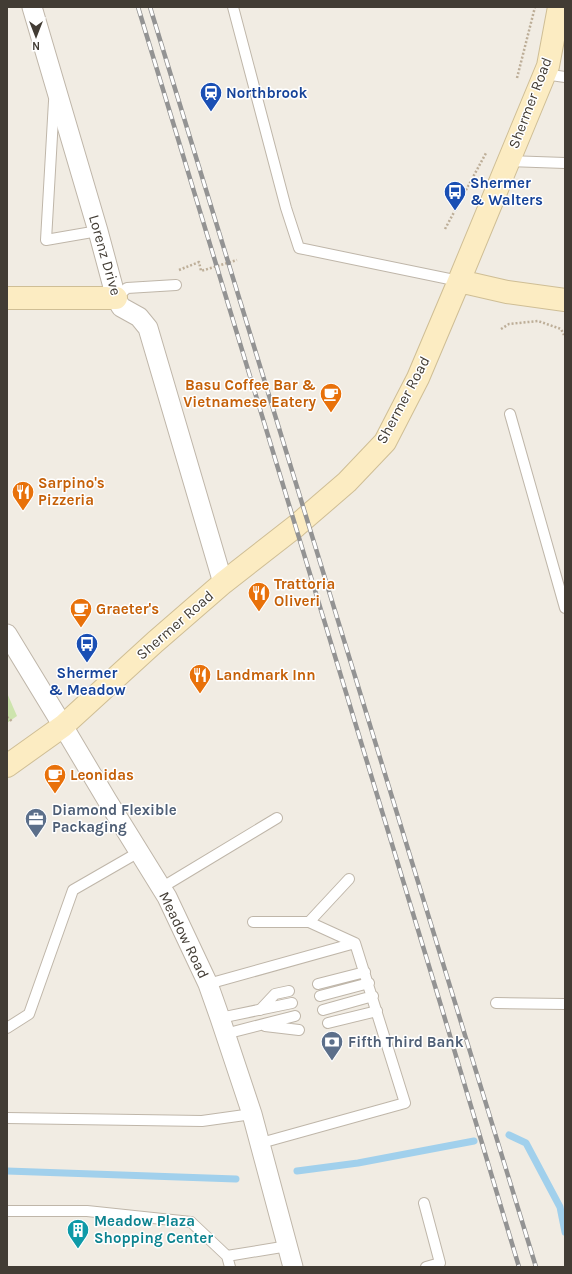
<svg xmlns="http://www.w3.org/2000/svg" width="572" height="1274" font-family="Karla,sans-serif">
	<rect width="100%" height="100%" fill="#f1ece3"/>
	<path fill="#cde4ad" d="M7 693 17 716 7 723Z"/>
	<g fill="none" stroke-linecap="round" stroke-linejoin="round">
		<path stroke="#a1d0ec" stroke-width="7" d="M509 1135 526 1143 560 1207 565 1232
			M7 1171 236 1179
			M297 1171 358 1163 474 1141"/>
		<g stroke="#bfb6a9" stroke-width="12">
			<path id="lane" d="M233 7 286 208 299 248 459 281
				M544 74 565 77
				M54 101 46 240 98 231
				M508 161 565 163
				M116 298 127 288 176 285
				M510 414 565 608
				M161 888 277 818
				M253 922H309L355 943
				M309 922 349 879
				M208 984 355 943 405 1103 261 1143
				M318 984 365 972
				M320 996 369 983
				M496 1003 565 1004
				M260 1010 275 994 289 991
				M323 1010 373 996
				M220 1018 292 1003
				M328 1023 377 1011
				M265 1026 299 1030
				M7 1028 29 1014 73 890 139 852
				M225 1034 295 1016
				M7 1118 202 1121 252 1114
				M424 1203 440 1263 426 1267
				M7 1211H87L191 1222 227 1256 230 1267
				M227 1256 288 1246"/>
		</g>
		<g stroke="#bfb6a9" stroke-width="21">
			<path id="street" d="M32 7 98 231 116 298 121 307 139 317 148 328 223 583
				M7 634 63 726 107 800 167 897 208 984 220 1018 252 1114 293 1267"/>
		</g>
		<g stroke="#cfbe95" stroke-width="24">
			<path id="secondary" d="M459 281 507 292 565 300
				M7 298H116
				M7 766 63 726 155 642 223 583 296 526 347 482 385 442 418 378 459 281 548 66 559 7"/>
		</g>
		<path stroke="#bdae98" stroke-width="2.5" stroke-dasharray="2 2" stroke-linecap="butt" d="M517 78 535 7
			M445 229 486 153
			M179 270 199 262 201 271 237 260
			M501 329 509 324 538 321 561 329 564 335
			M7 717 13 722"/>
		<use href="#lane" stroke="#fff" stroke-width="10"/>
		<use href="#street" stroke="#fff" stroke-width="19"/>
		<use href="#secondary" stroke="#fcecc2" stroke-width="22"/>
		<g stroke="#939393" stroke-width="4.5">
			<path id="rail" d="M138 7 442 1009 519 1267
				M150 7 536 1267"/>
		</g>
		<use href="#rail" stroke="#fff" stroke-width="3" stroke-dasharray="9" stroke-linecap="butt"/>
	</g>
	<defs>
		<g id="station-pin" transform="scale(1.15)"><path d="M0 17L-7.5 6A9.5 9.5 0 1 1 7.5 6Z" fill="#1a4fb4" stroke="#fff"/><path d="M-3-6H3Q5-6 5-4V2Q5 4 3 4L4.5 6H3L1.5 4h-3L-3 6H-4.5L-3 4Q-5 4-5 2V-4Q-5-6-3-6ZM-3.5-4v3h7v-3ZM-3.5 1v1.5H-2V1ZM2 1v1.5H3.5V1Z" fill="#fff"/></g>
		<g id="bus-pin" transform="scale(1.15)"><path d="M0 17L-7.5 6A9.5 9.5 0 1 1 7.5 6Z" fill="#1a4fb4" stroke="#fff"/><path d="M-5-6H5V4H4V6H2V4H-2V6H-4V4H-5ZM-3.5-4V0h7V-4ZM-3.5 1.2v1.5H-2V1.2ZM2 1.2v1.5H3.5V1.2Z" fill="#fff"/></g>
		<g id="cafe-pin" transform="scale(1.15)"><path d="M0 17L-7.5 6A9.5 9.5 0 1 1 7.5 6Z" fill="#e8710a" stroke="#fff"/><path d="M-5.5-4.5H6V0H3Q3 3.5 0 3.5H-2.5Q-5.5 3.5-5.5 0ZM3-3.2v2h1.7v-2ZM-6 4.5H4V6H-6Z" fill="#fff"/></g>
		<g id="restaurant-pin" transform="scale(1.15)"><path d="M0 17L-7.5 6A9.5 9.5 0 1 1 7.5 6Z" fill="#e8710a" stroke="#fff"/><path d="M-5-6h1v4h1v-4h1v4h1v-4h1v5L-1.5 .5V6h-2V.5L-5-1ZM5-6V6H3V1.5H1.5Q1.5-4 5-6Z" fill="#fff"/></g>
		<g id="office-pin" transform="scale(1.15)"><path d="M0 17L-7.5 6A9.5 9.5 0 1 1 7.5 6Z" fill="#5c6f8a" stroke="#fff"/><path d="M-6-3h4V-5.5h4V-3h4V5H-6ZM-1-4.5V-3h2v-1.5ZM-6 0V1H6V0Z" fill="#fff"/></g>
		<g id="bank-pin" transform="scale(1.15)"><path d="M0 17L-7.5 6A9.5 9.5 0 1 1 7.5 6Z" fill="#5c6f8a" stroke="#fff"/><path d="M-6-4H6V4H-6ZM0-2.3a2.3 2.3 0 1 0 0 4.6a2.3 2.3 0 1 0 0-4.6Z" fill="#fff"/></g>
		<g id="building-pin" transform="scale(1.15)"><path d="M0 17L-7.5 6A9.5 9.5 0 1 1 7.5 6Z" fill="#0f9aa8" stroke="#fff"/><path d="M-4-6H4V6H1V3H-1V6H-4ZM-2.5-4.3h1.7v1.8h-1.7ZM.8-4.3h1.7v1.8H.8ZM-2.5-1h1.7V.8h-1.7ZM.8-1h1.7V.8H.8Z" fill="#fff"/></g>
	</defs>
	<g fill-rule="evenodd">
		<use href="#station-pin" x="211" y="93"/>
		<use href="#bus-pin" x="455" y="192"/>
		<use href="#cafe-pin" x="331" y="394"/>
		<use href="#restaurant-pin" x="23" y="492"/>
		<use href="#restaurant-pin" x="259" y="593"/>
		<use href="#cafe-pin" x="81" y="609"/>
		<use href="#bus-pin" x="87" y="644"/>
		<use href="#restaurant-pin" x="200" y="675"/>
		<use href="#cafe-pin" x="55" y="775"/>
		<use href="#office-pin" x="36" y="819"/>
		<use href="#bank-pin" x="332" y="1042"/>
		<use href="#building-pin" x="78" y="1230"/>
	</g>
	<g text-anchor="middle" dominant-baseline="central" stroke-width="3" stroke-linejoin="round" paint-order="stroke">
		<g font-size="15" font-weight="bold" fill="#164399" stroke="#fff" text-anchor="start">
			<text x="226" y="93">Northbrook</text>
			<text x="470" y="183">Shermer<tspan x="470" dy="17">&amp; Walters</tspan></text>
			<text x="87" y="673" text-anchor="middle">Shermer<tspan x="87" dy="17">&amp; Meadow</tspan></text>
		</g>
		<g font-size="15" fill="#423c34" stroke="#fff">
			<text transform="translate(530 103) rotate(-69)">Shermer Road</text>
			<text transform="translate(105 255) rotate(74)">Lorenz Drive</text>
			<text transform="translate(403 400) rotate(-62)">Shermer Road</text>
			<text transform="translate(175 625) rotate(-41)">Shermer Road</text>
			<text transform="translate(184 935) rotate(64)">Meadow Road</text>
		</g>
		<g font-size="15" font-weight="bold" fill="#c56008" stroke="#fff" text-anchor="start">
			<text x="316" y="385" text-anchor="end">Basu Coffee Bar &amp;<tspan x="316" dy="17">Vietnamese Eatery</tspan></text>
			<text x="38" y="483">Sarpino's<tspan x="38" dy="17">Pizzeria</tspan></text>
			<text x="274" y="584">Trattoria<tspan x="274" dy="17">Oliveri</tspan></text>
			<text x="96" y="609">Graeter's</text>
			<text x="216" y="675">Landmark Inn</text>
			<text x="70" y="775">Leonidas</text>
		</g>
		<g font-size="15" font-weight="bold" fill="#4e5e75" stroke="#fff" text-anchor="start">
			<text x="52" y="810">Diamond Flexible<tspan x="52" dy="17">Packaging</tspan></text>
			<text x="348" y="1042">Fifth Third Bank</text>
		</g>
		<g font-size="15" font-weight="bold" fill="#0d838f" stroke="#fff" text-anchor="start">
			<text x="94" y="1221">Meadow Plaza<tspan x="94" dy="17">Shopping Center</tspan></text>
		</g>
	</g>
	<rect width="572" height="1274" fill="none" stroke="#423c34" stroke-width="16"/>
	<g transform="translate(36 36) rotate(180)" stroke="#ffffff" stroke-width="3" paint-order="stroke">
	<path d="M0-3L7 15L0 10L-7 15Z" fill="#423c34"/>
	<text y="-6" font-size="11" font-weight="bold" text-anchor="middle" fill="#423c34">N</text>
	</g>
</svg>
